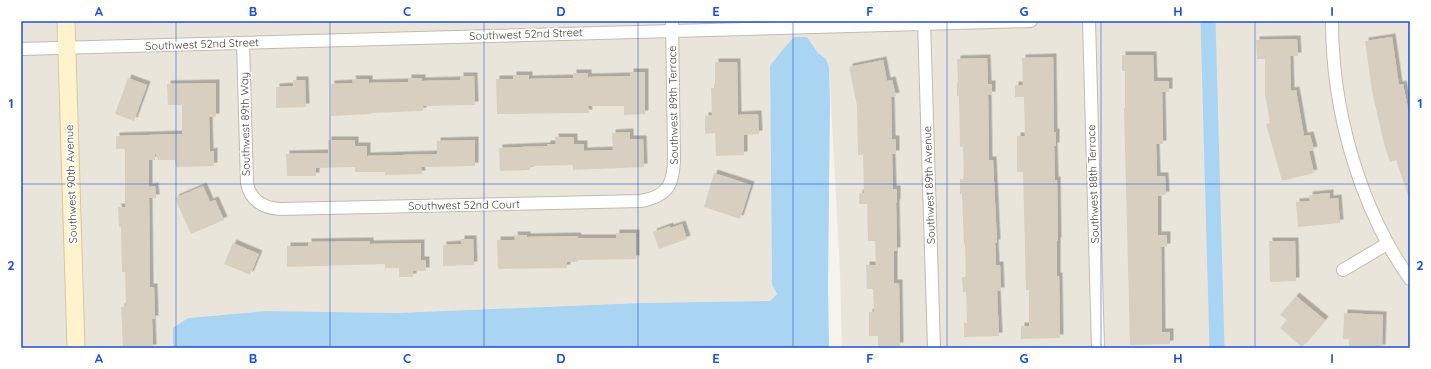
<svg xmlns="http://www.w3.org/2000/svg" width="1431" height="369" font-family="Quicksand,sans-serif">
	<defs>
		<filter id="shadow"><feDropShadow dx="3.5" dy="-3.5" stdDeviation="0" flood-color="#0004"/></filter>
	</defs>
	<rect width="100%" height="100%" fill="#f6f3ec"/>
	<path fill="#eae5da" d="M21 21H1410V348H842L840 272 829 67 770 66 772 285 777 294 770 301 640 303 396 313 266 311 188 318 174 328 173 348H21Z"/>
	<path fill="#a9d4f2" d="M794 37H807L818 53 826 59 829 67 830 102 828 287 829 348H173V328L188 318 266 311 396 313 640 303 770 301 777 294 772 285 770 66 780 53Z"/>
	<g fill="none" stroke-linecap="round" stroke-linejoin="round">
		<path stroke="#a9d4f2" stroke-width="15" d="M1208 21 1217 348"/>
	</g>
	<path fill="#d8cfc1" filter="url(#shadow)" d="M1392 37 1399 85 1403 84 1410 118V195H1408L1396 160 1390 162 1384 144 1372 91 1365 41Z
		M1297 39 1298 56H1290L1291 91 1296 90 1304 136 1310 135 1314 150 1309 151 1314 173 1282 181 1266 124 1270 123 1265 95V59H1257L1256 40Z
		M1122 55H1153L1154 81H1169V92H1162L1163 144H1156L1157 176H1165L1166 195 1158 196V235H1167V247H1161L1162 332H1170V344L1130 345 1124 108H1125V71H1122Z
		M1053 57 1054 132H1056V146H1054L1055 180H1057L1058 241H1057V276H1059L1060 338 1021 339V326H1029V290H1026L1023 172H1017V136H1025L1024 97H1015V85H1023L1022 58Z
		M987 58 988 84H992V95H988L989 160H993L997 243H995L996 265H1000L1001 291H997L999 336 964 337V323H967L966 292H963L962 277H966L965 244 964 245 962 194H960V179H964L963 146 960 147 959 96H957V82L958 81 957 59Z
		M883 60 887 81 892 80 896 96 891 97 892 139H896V154H892L893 189H897V203H896L897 251H894V283H899L900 346 878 347V336H869V312H874L873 289H867L866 265H876L875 241H868L867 204H859V193H864L863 155H858L857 106 849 67Z
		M715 62H737L738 115 758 114 759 134 744 135V155L716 156 715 133 705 134V116L712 115 711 88H715Z
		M630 72H645V114L624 115V106H588L589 113 497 114 496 79H513V75H529V79L573 78V73H588V77L630 76Z
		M460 76H474L475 105 423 106V111L370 113V114L331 116V84L353 83 352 79H369V83L408 82V78H422V81L460 80Z
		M128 78 147 85 134 121 115 114Z
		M293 80H305L306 107 276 108V87L293 86Z
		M216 83V117H209L210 152 214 151V166L176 167 175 160H158L155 152V160H149V187L155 186 156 198H149L150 287H154L155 319H152L153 348H123L121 307 126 306 125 272H122L121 227H119L118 207H125V149H116V136L182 134V105H168L167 84Z
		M630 132V139H643L644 167 573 170V165L530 166V170L500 171 499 148 547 146V144H556L555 137H574V144H584V151L613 150 612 133Z
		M328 140H355V146H367V156L437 154V141L475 140V166L421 167 422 174 385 175V172H355V167L316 168V176H287L286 154 328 153Z
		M714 173 751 185 740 219 704 207Z
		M203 186 210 202 215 200 224 220 191 234 175 198Z
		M1330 193V199L1338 198 1340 223 1298 227 1296 202 1310 201 1309 195Z
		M682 224 687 239 659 249 653 232 670 226V228Z
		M616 233H636V259L578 260V262H567V268L498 269 497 240H515L514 235H527V237L577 236 578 238H616Z
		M461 239H473L474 265 443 266V245L461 244Z
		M370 241V244L421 243V260H426V271H413V277H399V268H385V264L287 267V246H308V242Z
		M1269 241H1295L1296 281 1270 282Z
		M233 243 259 254 250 275 224 264Z
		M1296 296 1325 320 1302 347 1280 328 1287 320 1280 315Z
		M1344 313 1383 315 1382 348 1349 346V339H1343Z"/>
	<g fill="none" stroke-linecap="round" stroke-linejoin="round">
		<g stroke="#c2bbae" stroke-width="14">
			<path id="street" d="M924 21 934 348
				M1089 21 1098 348
				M1332 21C1332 109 1359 207 1410 279
				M243 43 247 183C250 200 263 208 280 209L641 201C669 196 674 183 674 156L672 21
				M21 49 1031 21
				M1343 270 1387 244"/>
		</g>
		<g stroke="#d6c79b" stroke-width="19">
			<path id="secondary" d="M66 21 76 348"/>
		</g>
		<use href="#street" stroke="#fff" stroke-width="12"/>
		<use href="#secondary" stroke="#fff3cd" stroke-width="17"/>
	</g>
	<path fill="none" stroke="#1d4ed8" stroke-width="1" stroke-opacity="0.55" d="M176 21V348M330 21V348M484 21V348M638 21V348M793 21V348M947 21V348M1101 21V348M1255 21V348M21 184H1410"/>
	<g text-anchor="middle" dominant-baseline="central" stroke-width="3.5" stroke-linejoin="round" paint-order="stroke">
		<g font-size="11" fill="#4b4439" stroke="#fff">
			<text transform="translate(526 34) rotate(-2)">Southwest 52nd Street</text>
			<text transform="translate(202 44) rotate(-2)">Southwest 52nd Street</text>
			<text transform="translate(673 105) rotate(-91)">Southwest 89th Terrace</text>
			<text transform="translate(245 124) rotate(-91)">Southwest 89th Way</text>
			<text transform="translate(71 184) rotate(-92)">Southwest 90th Avenue</text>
			<text transform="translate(1093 184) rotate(-92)">Southwest 88th Terrace</text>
			<text transform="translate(929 185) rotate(-92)">Southwest 89th Avenue</text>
			<text transform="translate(464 205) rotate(-1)">Southwest 52nd Court</text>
		</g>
	</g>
	<rect width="1431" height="369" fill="none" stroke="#ffffff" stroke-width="44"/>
	<rect x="22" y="22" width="1387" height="325" fill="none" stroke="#1d4ed8" stroke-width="1.5"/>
	<g font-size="13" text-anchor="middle" font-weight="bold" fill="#1d4ed8">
		<text x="99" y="16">A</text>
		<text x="253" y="16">B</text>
		<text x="407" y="16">C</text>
		<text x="561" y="16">D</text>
		<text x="716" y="16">E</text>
		<text x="870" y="16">F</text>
		<text x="1024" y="16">G</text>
		<text x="1178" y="16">H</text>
		<text x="1332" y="16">I</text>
		<text x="11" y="108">1</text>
		<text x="1420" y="108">1</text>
		<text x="11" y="270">2</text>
		<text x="1420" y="270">2</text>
		<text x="99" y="363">A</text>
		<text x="253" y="363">B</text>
		<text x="407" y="363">C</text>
		<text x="561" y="363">D</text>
		<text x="716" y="363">E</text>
		<text x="870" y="363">F</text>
		<text x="1024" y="363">G</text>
		<text x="1178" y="363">H</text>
		<text x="1332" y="363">I</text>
	</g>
</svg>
